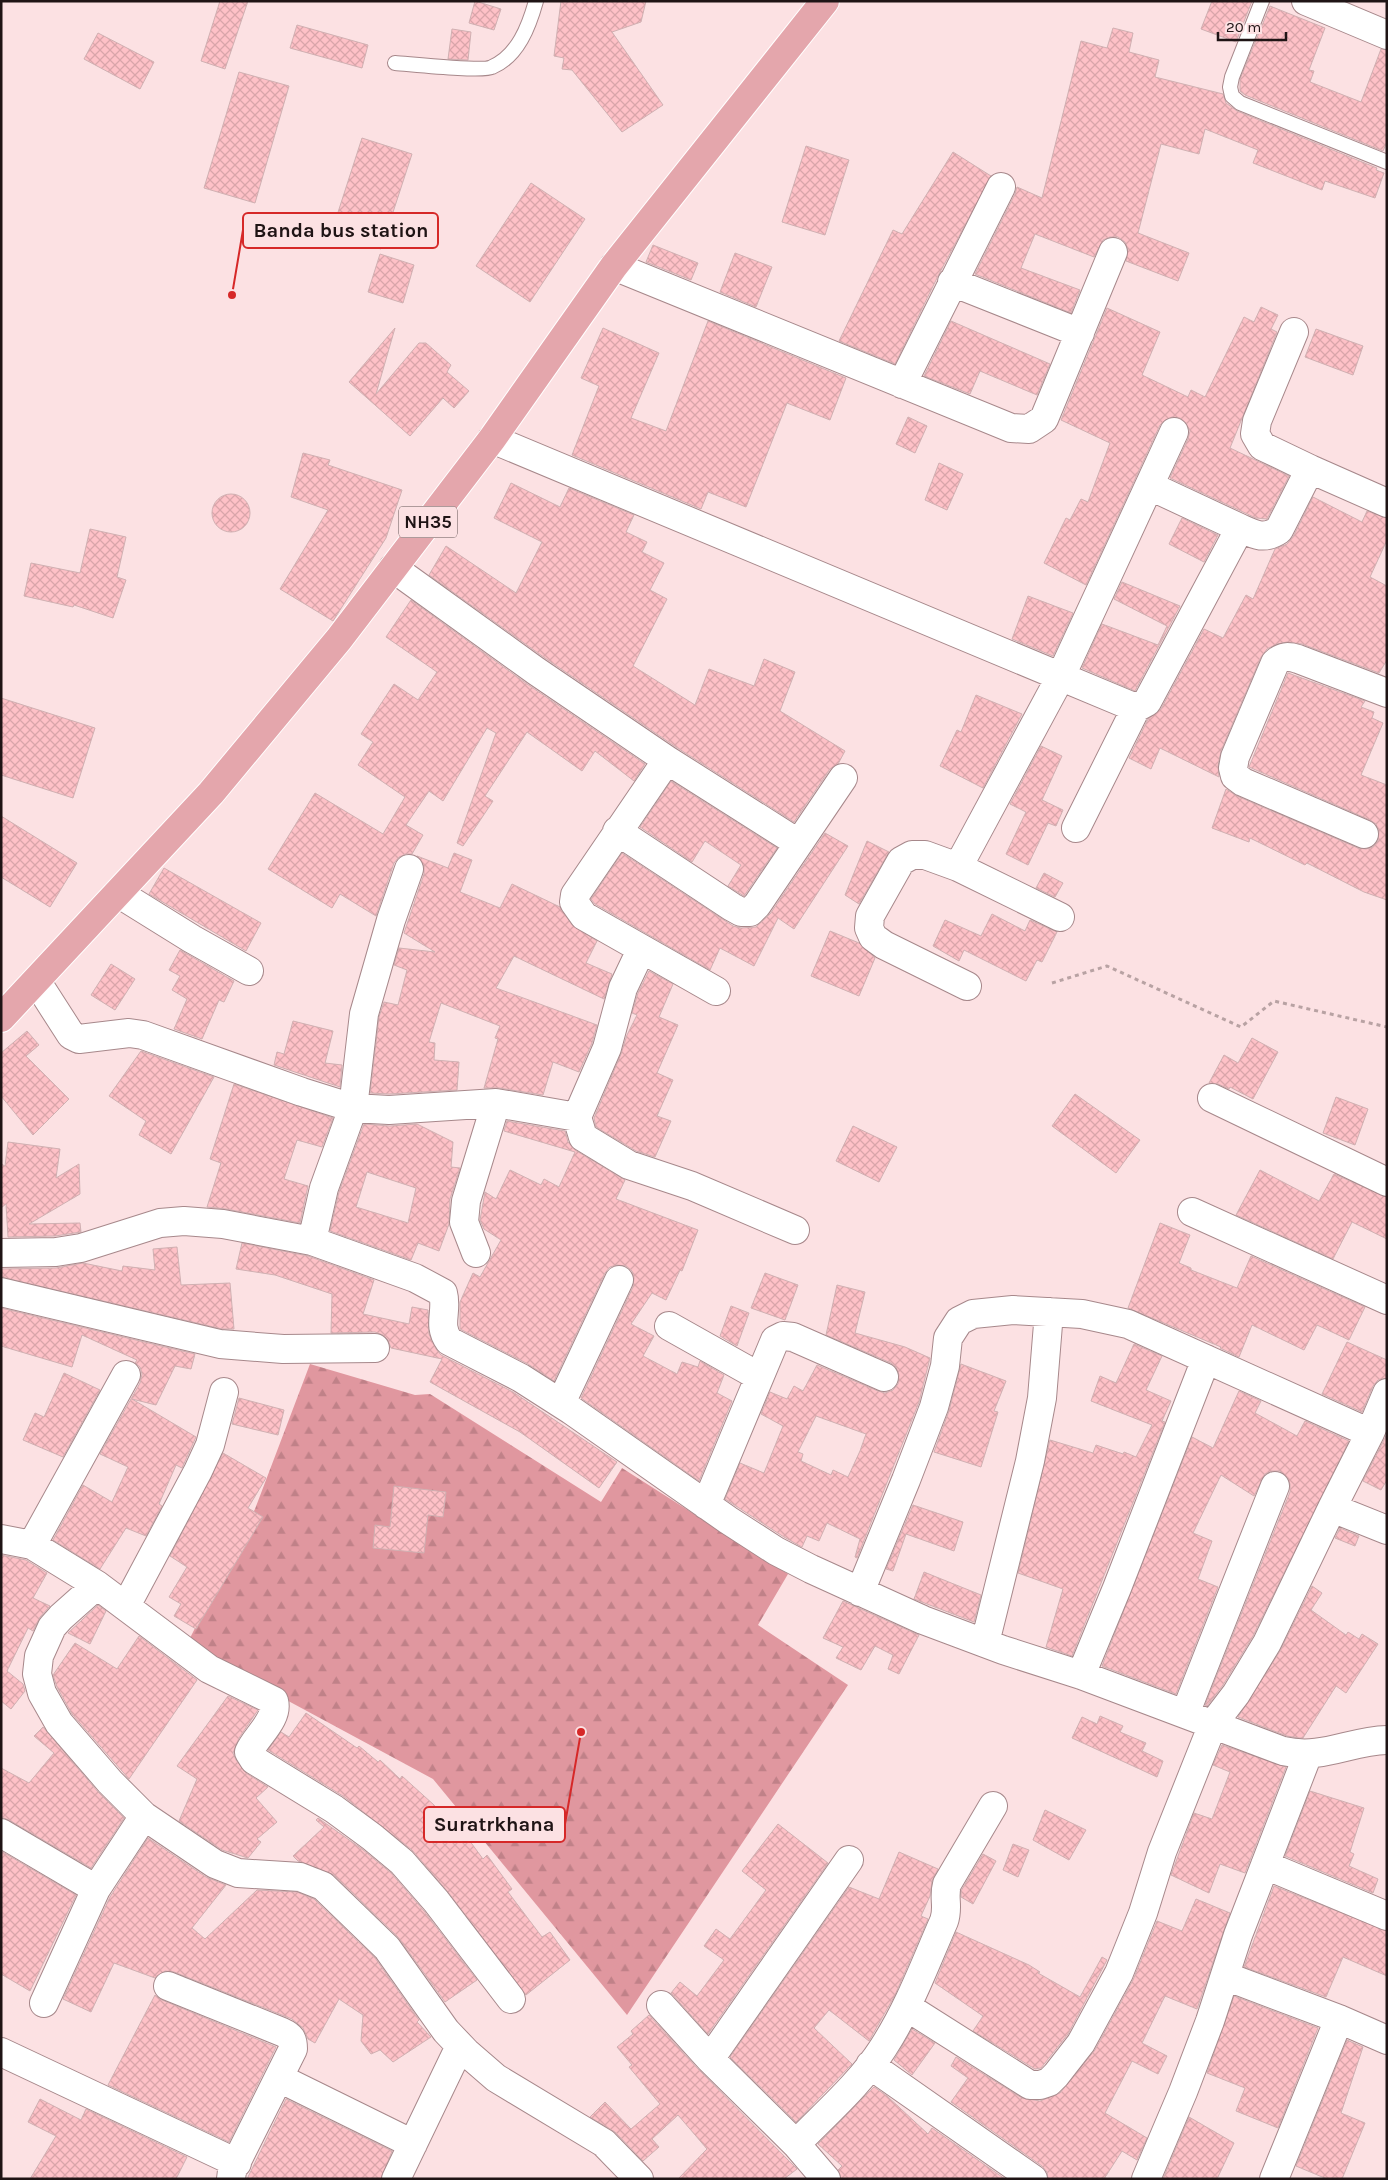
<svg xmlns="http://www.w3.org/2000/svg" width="1388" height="2180" font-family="Karla,sans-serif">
	<defs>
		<pattern id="forest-firs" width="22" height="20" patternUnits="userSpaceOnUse" patternTransform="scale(1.25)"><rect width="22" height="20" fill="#e0979f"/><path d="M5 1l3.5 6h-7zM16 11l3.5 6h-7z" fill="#c08188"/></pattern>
		<pattern id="building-cross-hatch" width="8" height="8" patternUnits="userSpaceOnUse" patternTransform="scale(1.25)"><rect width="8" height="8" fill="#fec1c7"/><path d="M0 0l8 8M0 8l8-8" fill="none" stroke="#d9a5aa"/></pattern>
	</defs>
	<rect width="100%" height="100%" fill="#fce1e3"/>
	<path fill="url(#forest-firs)" d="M310 1364 415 1395 430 1394 601 1502 622 1468 788 1574 758 1625 848 1685 627 2015 433 1779 186 1646 255 1509Z"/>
	<path fill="url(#building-cross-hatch)" stroke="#d0b0b2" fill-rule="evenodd" d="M220 1H248L225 69 201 61Z
		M475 1 501 9 494 30 469 23Z
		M561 1H646L641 22 612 32 663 105 622 132 572 70 562 69 564 58 554 56Z
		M1212 1H1252L1236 42 1201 29Z
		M1270 6 1325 28 1309 70 1314 71 1310 82 1361 102 1381 49 1387 50V142L1383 151 1245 95 1240 91V79Z
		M297 25 368 45 362 68 290 48Z
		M1113 28 1133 33 1129 52 1159 60 1155 77 1223 94 1226 103 1237 111 1377 168 1376 170 1384 173 1375 198 1325 181 1322 190 1253 163 1258 150 1205 129 1199 154 1161 144 1138 233 1189 253 1178 281 1126 261 1128 249 1125 242 1118 237H1110L1103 240 1094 257 1035 234 1021 268 1080 290 1071 313 975 274 1015 194 1017 187 1042 198 1081 41 1107 48Z
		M452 29 471 32 468 60 448 59Z
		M98 33 154 62 140 89 84 59Z
		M239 72 289 86 255 203 204 188Z
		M362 138 412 154 381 249 331 234Z
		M806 146 849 160 825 235 782 222Z
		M953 152 991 176 938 276 895 364 839 341 893 230 902 234Z
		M531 183 585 219 530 302 476 266Z
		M653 245 698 263 691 280 646 262Z
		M735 253 772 267 756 307 720 292Z
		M380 254 414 265 403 303 368 292Z
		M1261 307 1278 315 1271 329 1277 332 1230 448 1289 476 1267 519 1256 518 1170 478 1188 439 1190 431 1186 423 1180 418 1172 417 1165 420 1160 425 1086 585 1044 563 1066 518 1070 520 1081 499 1088 502 1110 443 1061 420 1107 308 1160 332 1142 375 1188 397 1191 390 1205 397 1244 317 1254 322Z
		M708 321 846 378 830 420 787 403 746 507 708 492 701 509 572 455 599 386 581 378 603 328 659 353 631 418 666 431Z
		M951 321 1050 364 1037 395 980 371 970 394 924 376Z
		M395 328 376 394 419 343H426L451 365 447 372 469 391 454 408 443 398 410 436 349 382Z
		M1316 329 1363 346 1353 375 1305 357Z
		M908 417 927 426 915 453 896 444Z
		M303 453 330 460 328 465 402 490 386 538 333 621 280 589 328 510 291 497Z
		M939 463 963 474 947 510 925 500Z
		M511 483 560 507 569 488 634 515 626 532 647 542 642 552 664 563 650 590 667 599 633 666 695 705 709 669 754 686 764 659 795 672 780 711 845 751 838 764 830 769 794 822 676 747 545 658 429 575 446 546 516 593 542 542 494 518Z
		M212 513a19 19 0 1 1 38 0a19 19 0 1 1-38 0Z
		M1313 497 1362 522 1367 511 1387 518V540L1370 577 1387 586V660L1379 673 1302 644 1287 642 1277 644 1267 649 1261 657 1221 751 1218 766 1219 777 1160 748 1151 769 1129 758 1148 719 1161 709 1204 629 1223 638 1246 595 1253 599 1275 549 1287 544 1293 537Z
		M1182 518 1218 535 1204 562 1169 544Z
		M90 529 126 537 117 577 126 580 113 618 74 605 73 607 24 596 31 563 80 573Z
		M1122 582 1180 606 1135 691 1082 668 1102 624 1158 645 1167 626 1114 599Z
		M1028 596 1073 613 1053 656 1012 639Z
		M411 600 527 684 645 764 634 781 595 751 582 771 527 732 485 796 493 801 463 846 457 843 496 733 487 728 443 801 429 791 406 825 423 835 412 854H406L399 857 394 863 376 916 340 894 332 908 268 869 315 793 383 834 405 797 358 765 373 742 361 734 394 684 418 700 437 672 386 637Z
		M1288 673 1365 701 1361 707 1374 712 1372 718 1383 723 1361 775 1387 785V900L1364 892 1307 863 1305 865 1250 838 1249 842 1212 828 1226 789 1237 796 1358 848 1366 849 1373 847 1378 841 1379 832 1376 824 1370 820 1249 767Z
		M976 695 1022 714 983 788 940 766 957 730 961 732Z
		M1 698 95 728 73 798 1 775Z
		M1041 746 1062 756 1042 800 1063 810 1056 826 1048 823 1028 865 1006 854 1026 812 1010 804Z
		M671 781 777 848 744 896 728 886 741 865 705 841 692 862 640 827Z
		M1 816 77 863 50 907 1 877Z
		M825 833 848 846 794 929 778 918 754 966 720 948 710 970 595 904 591 899 622 853 733 926 741 928 756 927 770 914Z
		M867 841 889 852 859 904 845 895Z
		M454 853 472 860 460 892 500 908 512 884 560 907 572 925 597 941 586 963 612 974 604 999 514 956 496 988 597 1025 592 1043 579 1072 553 1062 543 1095 499 1088H484L498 1039 495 1038 500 1026 441 1003 429 1042 435 1043 434 1060 459 1062 457 1090 389 1094 370 1093 379 1017 384 1002 398 1005 407 970 394 965 399 948 435 952 404 933 424 874V866L417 856 448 868Z
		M164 868 261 923 246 951 149 894Z
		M1044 873 1063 883 1055 897 1036 888Z
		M992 914 1025 931 1030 920 1057 932 1042 962 1037 960 1026 981 964 950 959 961 933 946 945 920 981 936Z
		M830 931 859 943 875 958 859 996 811 976Z
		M180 950 234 981 224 1002 219 1000 202 1039 174 1029 187 999 172 990 180 976 169 970Z
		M111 964 135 979 115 1010 91 995Z
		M649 971 673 984 659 1017 678 1025 657 1073 673 1080 657 1116 671 1121 655 1157 636 1151 596 1127 594 1118 621 1054 627 1035 637 1015 632 1013 638 993Z
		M293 1021 333 1031 325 1063 342 1065 340 1087 274 1065 277 1052 284 1054Z
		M27 1031 39 1045 26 1056 69 1099 33 1135 1 1096V1053Z
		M1252 1038 1278 1052 1253 1099 1230 1087 1229 1089 1218 1084 1209 1083 1224 1055 1238 1063Z
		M141 1051 214 1077 171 1154 139 1135 146 1121 109 1096Z
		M234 1084 333 1118 322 1147 297 1140 284 1179 308 1186 300 1223 226 1209 207 1207 221 1163 210 1159Z
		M1075 1094 1140 1140 1116 1173 1052 1126Z
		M1336 1097 1368 1109 1355 1145 1323 1133Z
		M507 1121 565 1131 568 1142 575 1150 625 1180 616 1199 698 1230 682 1271 680 1270 666 1300 652 1293 631 1324 654 1336 643 1356 677 1374 682 1362 698 1367 700 1361 724 1375 717 1393 732 1401 699 1481 581 1398 633 1287 634 1278 632 1271 626 1266 617 1265 610 1267 605 1273 554 1381 528 1364 460 1329V1302L473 1273 480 1277 501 1240 484 1229 480 1220 485 1192 496 1199 510 1170 541 1185 544 1179 559 1187 575 1152 504 1131Z
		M364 1124 390 1126 417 1124 453 1142 451 1167 460 1168 450 1199 449 1224 439 1251 418 1243 411 1260 330 1231 339 1192ZM367 1172 416 1188 408 1223 356 1207Z
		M853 1126 897 1147 879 1182 836 1161Z
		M8 1142 60 1149 56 1178 79 1164 80 1194 29 1224 80 1223 81 1232 55 1236 8 1237 6 1204 1 1208V1164L5 1166Z
		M1260 1170 1319 1201 1334 1174 1387 1197V1239L1352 1222 1333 1259 1236 1215Z
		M1160 1223 1190 1235 1179 1263 1191 1268V1270L1237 1288 1251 1256 1365 1307 1349 1340 1317 1325 1304 1350 1252 1325 1239 1357 1220 1348 1221 1347 1128 1308Z
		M242 1243 308 1256 374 1280 363 1314 409 1324 412 1307 428 1310 429 1334 436 1349 441 1355 513 1392 617 1462 599 1488 520 1432 430 1382 442 1359 391 1348 388 1340 383 1335 375 1332 331 1333 332 1294 275 1275 236 1269Z
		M177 1247 181 1285 230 1283 234 1329H222L1 1277V1269L56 1268 83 1263 122 1271 123 1266 155 1270 153 1249Z
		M765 1273 798 1285 785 1320 751 1308Z
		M837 1285 865 1292 855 1333 905 1347 930 1358 919 1402 857 1558 855 1557 860 1539 827 1523 819 1541 807 1536 802 1547 784 1537 725 1499 740 1463 764 1473 783 1426 761 1414 770 1392 787 1399 794 1386 803 1391 817 1365 878 1391 885 1393 893 1390 898 1384 899 1375 896 1367 891 1363 826 1335ZM816 1416 866 1434 860 1451 848 1477 833 1470 831 1475 801 1461 803 1454 798 1452Z
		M731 1306 749 1313 737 1346 720 1336Z
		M1 1308 195 1354 191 1369 175 1366 156 1405 132 1399 196 1437 182 1468 176 1465 159 1504 162 1506 146 1536 126 1528 100 1569 53 1540 83 1485 112 1502 128 1467 100 1454 140 1383 142 1374 140 1367 135 1363 137 1360 82 1335 72 1367 1 1346Z
		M1347 1342 1387 1360V1378L1378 1380 1373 1386 1362 1412 1322 1394Z
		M1134 1344 1162 1356 1146 1390 1171 1401 1162 1421 1165 1422 1072 1656 1046 1647 1063 1589 1018 1573 1050 1440 1093 1453 1096 1445 1123 1454 1124 1452 1136 1457 1152 1425 1091 1401 1100 1376 1116 1383Z
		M961 1364 1006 1381 994 1411 998 1412 981 1467 934 1452 949 1411Z
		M64 1373 100 1390 63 1457 23 1440 35 1413 44 1417Z
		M1239 1391 1261 1401 1255 1413 1297 1436 1305 1421 1349 1441 1253 1636 1223 1685 1207 1706 1205 1705 1290 1492V1484L1287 1477 1280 1471H1272L1265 1474 1254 1496 1221 1475 1193 1533 1212 1541 1198 1579 1218 1587 1176 1694 1102 1666 1192 1437 1213 1448Z
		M239 1398 284 1410 278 1435 232 1424Z
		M1387 1434V1480L1381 1490 1363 1481Z
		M223 1453 266 1478 248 1508 263 1517 196 1629 174 1616 181 1604 169 1597 187 1567 170 1556Z
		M394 1486 446 1492 443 1517 428 1515 424 1553 373 1548 375 1525 390 1527Z
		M913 1505 963 1522 954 1551 906 1534 893 1571 886 1569Z
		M1340 1528 1359 1536 1355 1546 1335 1538Z
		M1 1555 26 1560 47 1573 33 1598 50 1606 40 1617 33 1631 28 1628 7 1671 23 1684 25 1691 11 1709 1 1701Z
		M924 1572 981 1595 974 1622 914 1599Z
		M1312 1586 1322 1593 1311 1610 1346 1635 1348 1632 1359 1639 1362 1634 1378 1644 1346 1693 1336 1686 1303 1738H1299L1287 1736 1238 1717 1280 1651Z
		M843 1601 919 1635 899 1674 888 1669 893 1655 875 1646 861 1670 836 1658 843 1647 823 1638Z
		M98 1605 106 1611 90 1644 68 1633Z
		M139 1636 197 1680 129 1779 72 1714 57 1687 53 1675 75 1643 117 1669Z
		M228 1696 258 1710 239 1738 233 1753 236 1760 246 1773 268 1787 256 1798 277 1822 257 1839 261 1842 248 1858 222 1850 179 1821 197 1779 177 1766Z
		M306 1713 357 1748 359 1746 378 1762 380 1760 400 1779 402 1776 434 1805 452 1829 458 1825 483 1859 487 1855 512 1889 508 1892 542 1937 550 1932 570 1960 526 1995 448 1892 412 1850 343 1796 268 1750 281 1732 289 1737Z
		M1100 1716 1123 1726 1120 1732 1146 1743 1142 1751 1163 1761 1157 1777 1072 1738 1082 1717 1097 1724Z
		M43 1727 98 1792 124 1818 91 1868 9 1820 1 1817V1768L29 1783 54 1753 34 1736Z
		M1222 1745 1286 1767 1245 1873 1220 1864 1209 1893 1171 1875 1194 1813 1212 1819 1230 1772 1213 1765Z
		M1310 1791 1364 1808 1350 1852 1354 1854 1349 1866 1378 1879 1373 1893 1285 1856Z
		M1045 1810 1086 1830 1069 1860 1033 1840Z
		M318 1818 362 1849 391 1873 424 1911 477 1980 445 2002 398 1937 334 1875 298 1861 293 1856 324 1827 316 1820Z
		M778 1824 828 1863 708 2034 671 1993 680 1982 697 1996 724 1960 704 1946 716 1929 730 1939 766 1890 742 1871Z
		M148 1838 206 1877 226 1885 192 1928 205 1939 257 1890 297 1892 314 1899 375 1958 419 2020 417 2022 431 2037 393 2062 380 2050 371 2054 361 2041 363 2015 339 1999 315 2043 308 2039 303 2028 292 2019 174 1972 165 1971 155 1978 114 1963 91 2012 63 1999 110 1897Z
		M1013 1844 1029 1850 1018 1877 1003 1870Z
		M1 1851 76 1895 30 1991 1 1974Z
		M899 1852 938 1869 932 1881 930 1896 921 1916 928 1919 895 1995 869 2041 829 2010 814 2028 852 2064 796 2122 730 2057 849 1887 879 1899Z
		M983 1854 996 1861 973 1904 961 1897V1891Z
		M1274 1886 1387 1931V1976L1343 1957 1326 1997 1244 1967Z
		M1196 1899 1230 1913 1197 2009 1165 1996 1142 2043 1167 2056 1158 2074 1132 2061 1105 2113 1147 2138 1137 2160 1122 2151 1104 2179H1048L1047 2172 1042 2166 951 2102 968 2078 951 2066 956 2057 1022 2098 1040 2101 1060 2093 1095 2050 1133 1980 1157 1921 1182 1931Z
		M956 1932 1029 1965 1040 1972 1038 1973 1080 1997 1102 1957 1107 1960 1068 2034 1041 2068 1035 2069 973 2031 983 2016 935 1983Z
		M155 1995 162 2000 276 2047 229 2142 108 2085Z
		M1234 1996 1318 2028 1278 2128 1236 2111 1245 2088 1207 2073Z
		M649 2015 699 2070 797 2169 784 2179H678L707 2149 678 2115 652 2139 659 2147 643 2161 615 2132 590 2117 605 2102 631 2129 660 2104 629 2067 632 2065 617 2047 633 2034 631 2031Z
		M912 2029 935 2043 912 2075 894 2060Z
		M1347 2040 1363 2047 1341 2113 1365 2123 1342 2179H1327L1296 2166Z
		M874 2087 887 2096 928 2134 932 2128 1005 2179H841L838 2170 842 2166 818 2144Z
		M40 2099 81 2120 86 2109 187 2157 176 2179H30L56 2136 28 2122Z
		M286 2099 392 2151 381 2179H247Z
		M1189 2117 1234 2143 1217 2179H1163Z"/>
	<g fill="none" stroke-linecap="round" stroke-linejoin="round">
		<g stroke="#a7888b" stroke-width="16">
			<path id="service" d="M1262 1 1232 77 1230 87 1232 96 1240 103 1387 162
				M395 63C410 64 483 72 492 67 518 56 529 26 536 1"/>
		</g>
		<g stroke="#a7888b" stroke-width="30">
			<path id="minor" d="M1306 1 1387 35
				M614 266 1011 428 1029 429 1044 419 1113 252
				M952 282 1080 333
				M1294 332 1257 421 1255 434 1262 446 1310 469
				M902 384 1001 187
				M492 439 1136 708 1147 702 1240 528C1255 535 1264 540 1279 530L1310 469 1387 503
				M1150 486 1240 528
				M393 568 536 671 667 760 798 843
				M667 760 575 895 574 902 584 916 716 991
				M1076 828 1136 708
				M617 831 732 907 741 912H750L757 905 843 778
				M1364 834 1243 782 1235 776 1233 768 1235 757 1275 663C1282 656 1288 656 1298 659L1387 693
				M958 867 1061 676 1174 432
				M118 893 192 939 249 971
				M641 950 623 988 607 1048 577 1117 583 1137 629 1165 692 1186 795 1230
				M37 982 71 1035 79 1039 129 1033 143 1035 302 1092 353 1108 389 1110 496 1103 577 1117
				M967 986 884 945 873 937 869 928 870 916 901 861 912 855H925L958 867 1060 917
				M1212 1098 1387 1182
				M1192 1212 1387 1300
				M312 1241 324 1188 353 1108 364 1014 391 920 409 869
				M1 1253 56 1252 81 1248 160 1223 184 1221 223 1224 312 1241 415 1278 443 1293C448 1311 437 1325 449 1341L521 1378 571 1410 728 1520 776 1551 811 1569 923 1620 1003 1650 1081 1675 1283 1751C1323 1760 1349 1741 1387 1740
				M476 1253 464 1222 466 1201 496 1103
				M1 1292 220 1344 283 1349 375 1348
				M669 1326 758 1376
				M561 1403 619 1280
				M706 1505 775 1340 783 1336 793 1337 884 1377
				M1332 1508 1387 1530
				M1 1539 32 1545 97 1585 209 1669 274 1701C279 1719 256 1736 249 1752L254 1760 334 1809 372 1837 402 1862 436 1901 511 1999
				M32 1545 126 1375
				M97 1585 61 1617 52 1627 39 1656 37 1674 42 1693 59 1723 110 1782 144 1816 215 1864 238 1873 300 1877 323 1886 387 1948 446 2031 466 2052 496 2078 604 2143 639 2179
				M860 1592 906 1480 934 1407 945 1366 948 1338 959 1321 973 1314 1013 1310 1082 1314 1128 1324 1370 1433
				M126 1606 198 1471 210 1445 224 1392
				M985 1643 1030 1461 1042 1398 1049 1312
				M1081 1675 1117 1588 1206 1359
				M1185 1714 1275 1486
				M1 1833 96 1889
				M1265 1865 1387 1916
				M1225 1976 1339 2019 1387 2040
				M168 1986 282 2032C291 2036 293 2039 293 2049L232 2171 231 2179
				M44 2003 96 1889 144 1816
				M661 2005 710 2059 796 2144 826 2179
				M907 2007 1030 2085H1040L1049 2082 1056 2075 1081 2043 1119 1973 1143 1913 1162 1852 1213 1724 1236 1694 1267 1643 1332 1508 1370 1433 1387 1393
				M1 2052 237 2163
				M710 2059 849 1860
				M870 2065 1033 2179
				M279 2078 413 2144
				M796 2144C826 2113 860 2084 883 2048 909 2008 925 1964 944 1921 949 1907 943 1898 947 1884L993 1806
				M396 2179 460 2046
				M1146 2179 1183 2092 1210 2021 1238 1935 1308 1754
				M1274 2179 1339 2019"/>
		</g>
		<g stroke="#fff" stroke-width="30">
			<path id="trunk" d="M1 1018 211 793 339 639 492 439 614 266 825 1"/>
		</g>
		<path stroke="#b8a2a3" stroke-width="3" stroke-dasharray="4 4" stroke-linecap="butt" d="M1052 983 1107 966 1241 1027 1274 1001 1387 1027"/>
		<use href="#service" stroke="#fff" stroke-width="14"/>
		<use href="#minor" stroke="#fff" stroke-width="28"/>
		<use href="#trunk" stroke="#e4a6ac" stroke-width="28"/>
	</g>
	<g text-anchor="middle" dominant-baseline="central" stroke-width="4.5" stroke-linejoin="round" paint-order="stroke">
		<rect fill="#fce1e3" stroke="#615253" stroke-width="1" x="399" y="506.5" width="58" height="31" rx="4"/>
		<g font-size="18" font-weight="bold" fill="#1f1415">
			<text x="428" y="522">NH35</text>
		</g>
	</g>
	<path fill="none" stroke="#d62828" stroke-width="2" d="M232 295L243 230M581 1732L565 1824"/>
	<g fill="#d62828" stroke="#fce1e3" stroke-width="2">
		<circle cx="232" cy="295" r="5"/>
		<circle cx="581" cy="1732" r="5"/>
	</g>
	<g fill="#fce1e3" stroke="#d62828" stroke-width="2">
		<rect x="243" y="213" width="195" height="35" rx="5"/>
		<rect x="424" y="1807" width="141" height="35" rx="5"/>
	</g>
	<g font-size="20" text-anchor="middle" font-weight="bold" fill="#1f1415">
		<text x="341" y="237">Banda bus station</text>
		<text x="494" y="1831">Suratrkhana</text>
	</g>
	<rect width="1388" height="2180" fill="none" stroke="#1f1415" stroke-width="5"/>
	<path d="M1218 32v8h68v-8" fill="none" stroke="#1f1415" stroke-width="2.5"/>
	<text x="1226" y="32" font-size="15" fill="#1f1415" stroke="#fce1e3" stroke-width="4" paint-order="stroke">20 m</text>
</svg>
